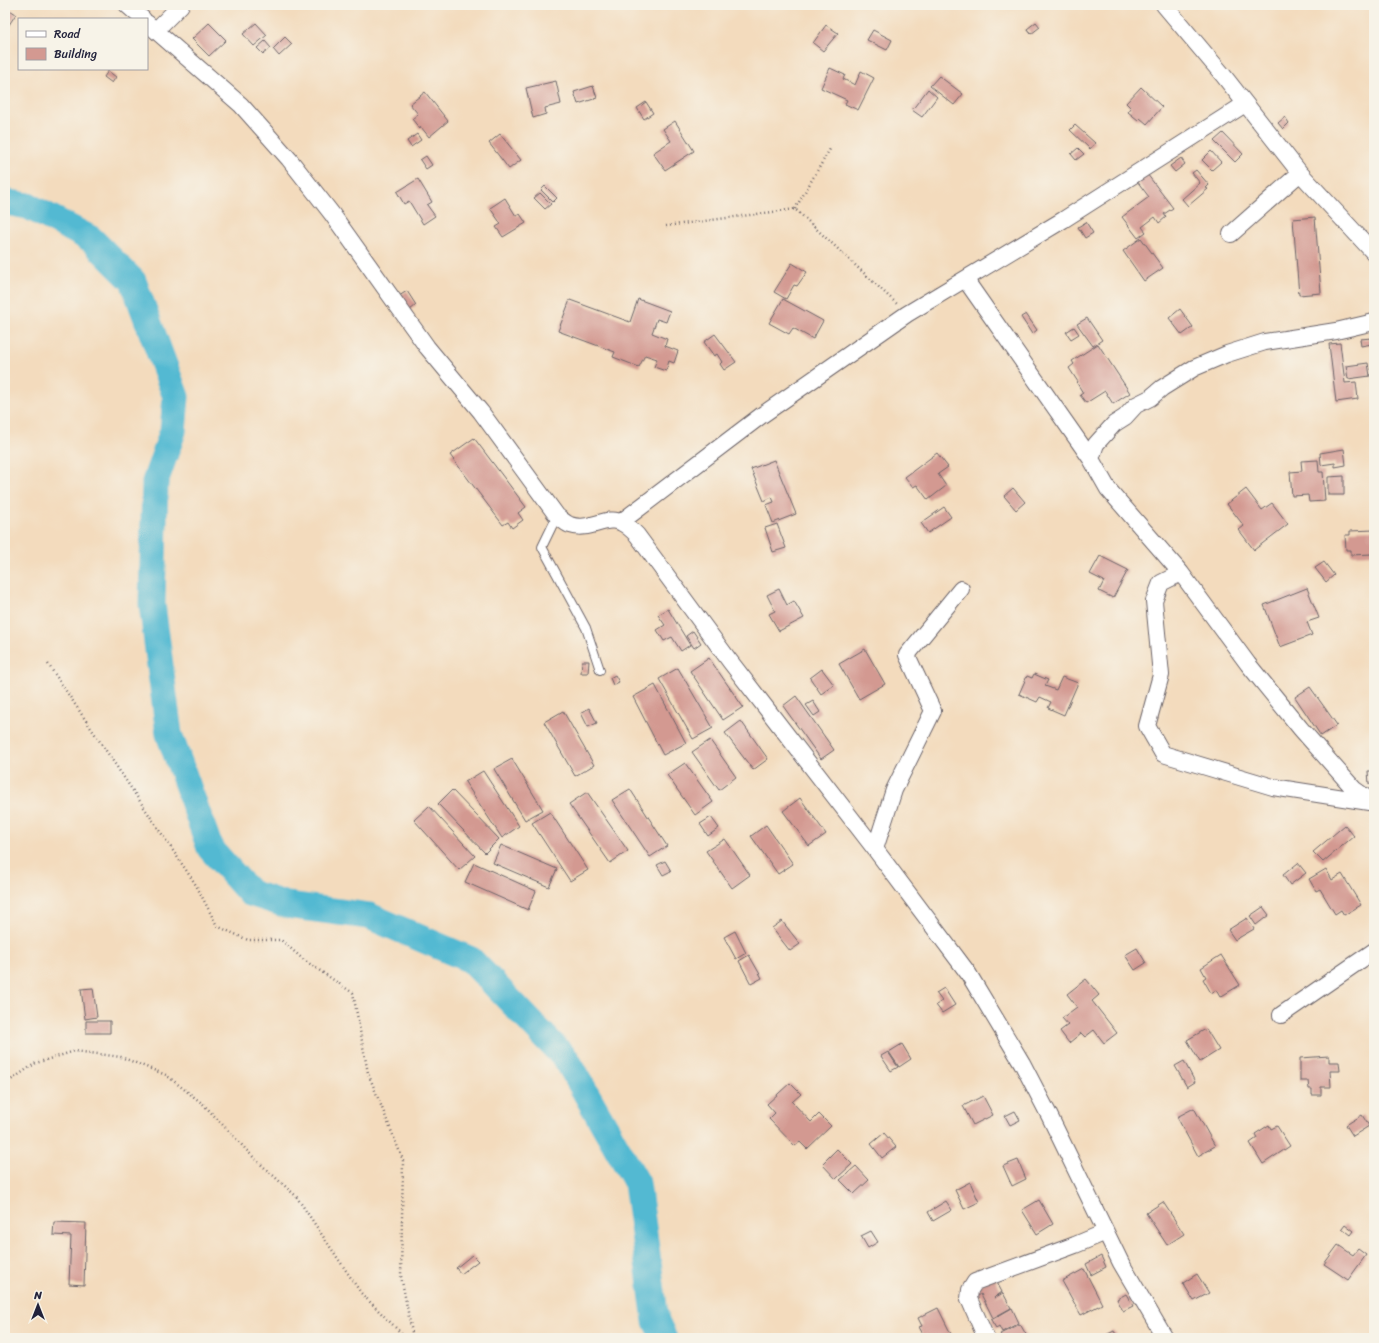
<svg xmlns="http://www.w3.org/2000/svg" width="1379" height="1343" font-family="Sriracha,sans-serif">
	<rect width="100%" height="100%" fill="#f7f3e8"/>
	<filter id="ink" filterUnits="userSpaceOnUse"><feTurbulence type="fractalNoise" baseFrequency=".025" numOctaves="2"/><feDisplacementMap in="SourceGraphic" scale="8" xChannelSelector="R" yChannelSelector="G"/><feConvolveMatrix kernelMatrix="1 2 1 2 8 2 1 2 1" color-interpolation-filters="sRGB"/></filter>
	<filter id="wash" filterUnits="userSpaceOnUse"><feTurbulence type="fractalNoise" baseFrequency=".012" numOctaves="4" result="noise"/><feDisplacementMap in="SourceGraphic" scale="16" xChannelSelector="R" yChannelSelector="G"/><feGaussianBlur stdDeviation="0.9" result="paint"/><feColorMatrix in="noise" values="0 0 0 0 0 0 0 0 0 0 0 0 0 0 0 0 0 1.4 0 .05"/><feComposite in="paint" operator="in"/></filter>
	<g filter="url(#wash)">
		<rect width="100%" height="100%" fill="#f3dbbd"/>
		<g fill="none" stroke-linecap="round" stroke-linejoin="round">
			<path stroke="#53b9d2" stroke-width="27" d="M5 202 28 206 91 239 133 281 176 397 173 431 155 482 152 604 169 734 210 848 250 893 287 905 369 916 471 960 567 1060 637 1183 656 1321 664 1338"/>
		</g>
		<g id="blocks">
			<path fill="#d39991" d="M5 7 16 14 5 31Z
				M1036 22 1040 27 1031 34 1027 29Z
				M209 23 226 40 209 56 192 39Z
				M256 23 267 35 254 46 243 34Z
				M826 25 838 33 823 51 813 43Z
				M873 30 892 40 887 50 867 40Z
				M285 37 292 44 279 56 273 49Z
				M265 41 271 48 263 54 257 48Z
				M830 68 845 75 843 79 855 85 861 71 874 78 858 110 845 104 847 100 821 88Z
				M108 71 116 77 112 83 104 77Z
				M939 76 963 94 954 105 930 86Z
				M556 81 561 104 545 108 546 114 533 118 526 88Z
				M593 86 597 98 578 104 574 92Z
				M1141 87 1162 107 1147 124 1140 118 1138 120 1128 112 1131 108 1126 103Z
				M928 89 937 97 922 117 912 110Z
				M425 92 448 121 429 137 421 127 420 129 412 119 418 114 410 104Z
				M646 102 653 113 644 119 637 108Z
				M1285 117 1289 123 1283 129 1278 123Z
				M675 121 694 151 665 170 653 153 671 141 663 129Z
				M1075 125 1095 143 1090 149 1070 130Z
				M1223 133 1243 154 1235 162 1214 141Z
				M417 134 421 140 411 147 407 141Z
				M500 134 521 160 509 169 489 143Z
				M1078 148 1084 154 1076 160 1071 154Z
				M1211 151 1221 162 1212 170 1202 160Z
				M426 156 432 165 426 169 420 160Z
				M1181 158 1185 164 1175 172 1170 166Z
				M1196 170 1209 185 1206 188 1208 189 1188 206 1182 199 1200 183 1192 173Z
				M1147 174 1173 208 1164 214 1166 217 1159 223 1155 217 1142 227 1146 232 1138 238 1122 217 1149 197 1137 181Z
				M418 179 432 202 427 205 435 216 423 224 409 201 404 204 397 192Z
				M545 186 557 198 553 202 541 190Z
				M540 193 551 204 545 209 534 198Z
				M505 198 516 216 520 214 526 223 503 237 496 227 501 224 490 208Z
				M1315 217 1321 293 1299 295 1293 219Z
				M1086 222 1093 233 1085 238 1078 227Z
				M1141 238 1163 268 1144 281 1123 251Z
				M792 263 807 272 797 286 794 285 786 299 774 292Z
				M407 291 416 305 409 311 399 296Z
				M638 299 670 311 666 322 657 319 652 333 667 339 665 346 678 351 674 363 669 361 666 371 654 367 657 359 645 355 639 367 613 357 615 352 558 331 570 300 630 322Z
				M783 299 823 321 813 339 793 328 789 334 769 323Z
				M1180 309 1193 327 1182 335 1169 318Z
				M1026 314 1037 330 1032 334 1021 317Z
				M1087 318 1102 340 1093 346 1077 324Z
				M1074 327 1079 334 1071 339 1066 332Z
				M715 334 736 362 724 370 720 364 722 362 717 354 714 356 704 342Z
				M1372 338V344L1361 346 1360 339Z
				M1340 343 1345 383 1356 382 1358 399 1336 402 1329 344Z
				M1098 344 1130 393 1113 404 1105 391 1086 403 1080 395 1083 393 1077 383 1078 382 1069 368 1074 364 1072 361Z
				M1368 363 1370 376 1348 379 1346 366Z
				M474 438 526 507 518 513 523 520 512 528 508 522 503 525 450 455Z
				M1344 449 1346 465 1335 467V463L1321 465 1320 453Z
				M937 453 948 467 938 474 946 486 928 500 917 485 913 487 905 477Z
				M774 460 796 514 773 523 766 505 774 502 772 497 764 501 751 469Z
				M1318 460 1319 472H1323L1325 501 1309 502 1308 495 1292 496 1290 472 1302 471 1301 461Z
				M1344 476V495H1328V477Z
				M1013 488 1025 502 1016 510 1004 496Z
				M1246 489 1262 510 1272 503 1288 524 1254 550 1239 530 1244 526 1227 504Z
				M944 507 951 517 928 533 921 523Z
				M777 524 786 548 773 552 765 528Z
				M1374 530V562H1373L1372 554 1351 555V550H1346L1345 535H1350V531Z
				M1100 556 1128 570 1113 598 1099 591 1104 581 1090 574Z
				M1324 562 1334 575 1326 582 1315 568Z
				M1307 588 1319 618 1307 622 1312 635 1280 647 1264 605Z
				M779 589 787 605 794 601 804 618 779 631 769 614 775 611 767 595Z
				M668 609 690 645 681 651 672 637 664 641 657 630 665 625 658 615Z
				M693 631 701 643 694 648 686 636Z
				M865 649 885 684 859 699 839 664Z
				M709 658 743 707 723 720 690 671Z
				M582 661H589L588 673H581Z
				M678 668 713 728 693 739 659 679Z
				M822 669 834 685 821 694 810 678Z
				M1034 674 1048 680 1045 686 1056 690 1062 677 1078 683 1064 715 1048 708 1051 702 1040 697 1037 702 1019 694 1027 676 1032 678Z
				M615 675 619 682 613 685 610 678Z
				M655 685 686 743 663 755 633 697Z
				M1310 687 1337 725 1321 736 1295 697Z
				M796 696 834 750 821 759 783 706Z
				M813 701 820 712 814 716 806 705Z
				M589 708 597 723 588 727 581 713Z
				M563 711 594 765 575 776 544 722Z
				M741 721 768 759 753 770 725 733Z
				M710 740 736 777 719 790 692 752Z
				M512 759 543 810 525 820 494 769Z
				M685 763 713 802 695 815 667 775Z
				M483 771 519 826 502 838 465 782Z
				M1368 771H1374V784H1369Z
				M630 789 667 846 650 857 612 800Z
				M452 790 499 839 485 853 438 804Z
				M587 792 628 851 610 863 569 804Z
				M800 798 826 834 809 846 783 811Z
				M429 806 475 856 459 870 414 820Z
				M550 812 588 870 570 881 532 823Z
				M711 817 719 828 708 836 700 824Z
				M766 825 793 864 778 874 751 836Z
				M1345 825 1354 836 1323 862 1313 852Z
				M725 839 750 875 732 888 706 851Z
				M501 845 557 869 549 887 493 863Z
				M665 861 671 871 663 875 657 865Z
				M474 863 536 891 528 910 465 882Z
				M1298 863 1306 873 1290 885 1283 875Z
				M1326 869 1332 880 1342 874 1361 905 1344 915 1341 910 1335 914 1320 889 1316 891 1309 879Z
				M1263 907 1269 915 1256 925 1250 916Z
				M1247 918 1254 929 1235 940 1228 930Z
				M782 921 800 944 790 951 772 928Z
				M735 931 746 953 736 959 724 937Z
				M1137 948 1146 963 1135 970 1125 955Z
				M749 955 762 978 751 984 739 961Z
				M1221 955 1240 985 1220 997 1216 990 1211 993 1203 979 1206 977 1201 968Z
				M1086 979 1099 995 1092 1001 1117 1033 1104 1043 1094 1030 1085 1037 1081 1033 1069 1043 1060 1031 1068 1025 1062 1018 1077 1007 1067 994Z
				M93 988 97 1017 85 1019 81 989Z
				M944 988 955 1005 942 1013 936 1005 942 1001 936 993Z
				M86 1021H110V1033H86Z
				M1206 1029 1219 1050 1200 1062 1187 1040Z
				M902 1044 911 1059 899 1067 889 1052Z
				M888 1052 898 1067 891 1071 881 1056Z
				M1329 1056V1062H1339L1340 1071H1330L1331 1087H1321V1095H1312V1089H1309L1308 1081H1300V1058Z
				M1184 1061 1195 1082 1187 1087 1175 1066Z
				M790 1083 801 1094 792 1102 811 1122 819 1114 831 1126 807 1149 800 1142 795 1146 769 1119 775 1113 767 1104Z
				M983 1096 993 1115 973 1125 963 1106Z
				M1194 1108 1215 1146 1198 1156 1177 1117Z
				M1015 1111 1020 1120 1010 1125 1005 1116Z
				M1362 1115 1369 1126 1353 1136 1346 1125Z
				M1269 1125 1271 1129 1277 1126 1290 1146 1263 1164 1250 1143 1257 1138 1255 1134Z
				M884 1133 896 1147 882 1158 871 1144Z
				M837 1149 852 1164 836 1179 822 1164Z
				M1018 1160 1026 1179 1012 1186 1003 1166Z
				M856 1166 869 1180 854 1194 840 1180Z
				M970 1182 979 1202 964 1209 955 1190Z
				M1039 1200 1053 1224 1037 1234 1022 1210Z
				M946 1201 952 1210 933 1221 928 1212Z
				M1163 1202 1184 1234 1167 1245 1146 1213Z
				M54 1222 86 1223 84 1285 69 1284 71 1236 53 1235Z
				M1345 1224 1354 1231 1351 1235 1342 1228Z
				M871 1231 878 1242 868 1248 861 1236Z
				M1338 1245 1353 1255 1358 1249 1366 1255 1348 1280 1324 1264Z
				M472 1255 478 1261 461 1274 456 1268Z
				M1101 1256 1106 1267 1091 1275 1086 1264Z
				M1084 1269 1102 1304 1081 1315 1062 1281Z
				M1197 1274 1209 1293 1194 1301 1183 1283Z
				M994 1277 1002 1292 994 1298 1003 1293 1011 1308 993 1318 981 1294 978 1296 973 1288Z
				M1126 1294 1133 1306 1123 1311 1117 1299Z
				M938 1308 953 1338H928L927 1335 924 1336 919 1327 922 1326 918 1318Z
				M1012 1308 1019 1323 1002 1332 999 1326 996 1328 991 1320Z
				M1020 1324 1028 1338H1003L1000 1334Z
				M1114 1331 1118 1338H1100Z"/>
		</g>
	</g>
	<g filter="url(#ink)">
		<use href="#blocks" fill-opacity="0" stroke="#6b6368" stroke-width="1"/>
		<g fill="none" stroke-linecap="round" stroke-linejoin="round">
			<g stroke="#6b6368" stroke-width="10">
				<path id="service" d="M557 516 542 547 586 628 600 670"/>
			</g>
			<g stroke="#6b6368" stroke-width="18">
				<path id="minor" d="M127 5 143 19
					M1164 5 1223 75 1300 173 1374 253
					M147 23 241 105 289 159 332 214 427 347 481 412 557 516C561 519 565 523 570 525 590 532 607 514 622 523 628 526 632 530 637 535L729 660 875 849 968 973 1022 1063 1049 1115 1121 1263 1165 1338
					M156 30 181 5
					M1231 234 1300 173
					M965 279 1091 459
					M1374 322 1336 331 1265 342 1227 354 1194 368 1162 388 1150 398 1136 405 1125 417 1114 424 1096 444 1091 459 1108 489 1181 573 1248 664 1301 729 1354 789 1374 803
					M621 522 762 415 907 314 1063 220 1245 104
					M1181 573 1161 583 1154 601 1161 675 1147 726 1163 754 1273 787 1369 802
					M875 849 894 790 933 711 907 655 961 589
					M1281 1015 1374 951
					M986 1338 969 1299 970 1290 975 1282 1075 1245 1106 1232"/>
			</g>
			<path stroke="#6b6368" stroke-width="2.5" stroke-dasharray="1 3" stroke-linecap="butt" d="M795 209 830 149
				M666 226 795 209 897 304
				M48 664 196 885 217 926 248 940H281L304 960 353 993 368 1073 403 1160 401 1276 413 1338
				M5 1084 36 1063 75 1051 121 1057 166 1075 203 1104 256 1160 296 1196 361 1293 406 1338"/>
			<use href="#service" stroke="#fff" stroke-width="8"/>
			<use href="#minor" stroke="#fff" stroke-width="16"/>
		</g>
	</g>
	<rect width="1379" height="1343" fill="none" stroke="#f7f3e8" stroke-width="20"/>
	<rect x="18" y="18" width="130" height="52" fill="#f7f3e8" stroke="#a29fa3"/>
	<rect x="26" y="31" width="20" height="6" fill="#ffffff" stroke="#a29fa3"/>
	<text x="54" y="38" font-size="12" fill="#22223b">Road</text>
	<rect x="26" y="48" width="20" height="12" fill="#d39991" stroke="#a29fa3"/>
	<text x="54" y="58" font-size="12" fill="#22223b">Building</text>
	<g transform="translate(38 1305)" stroke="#f7f3e8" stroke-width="3" paint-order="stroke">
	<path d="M0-3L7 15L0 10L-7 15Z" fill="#22223b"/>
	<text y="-6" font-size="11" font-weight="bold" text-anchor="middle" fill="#22223b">N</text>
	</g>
</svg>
